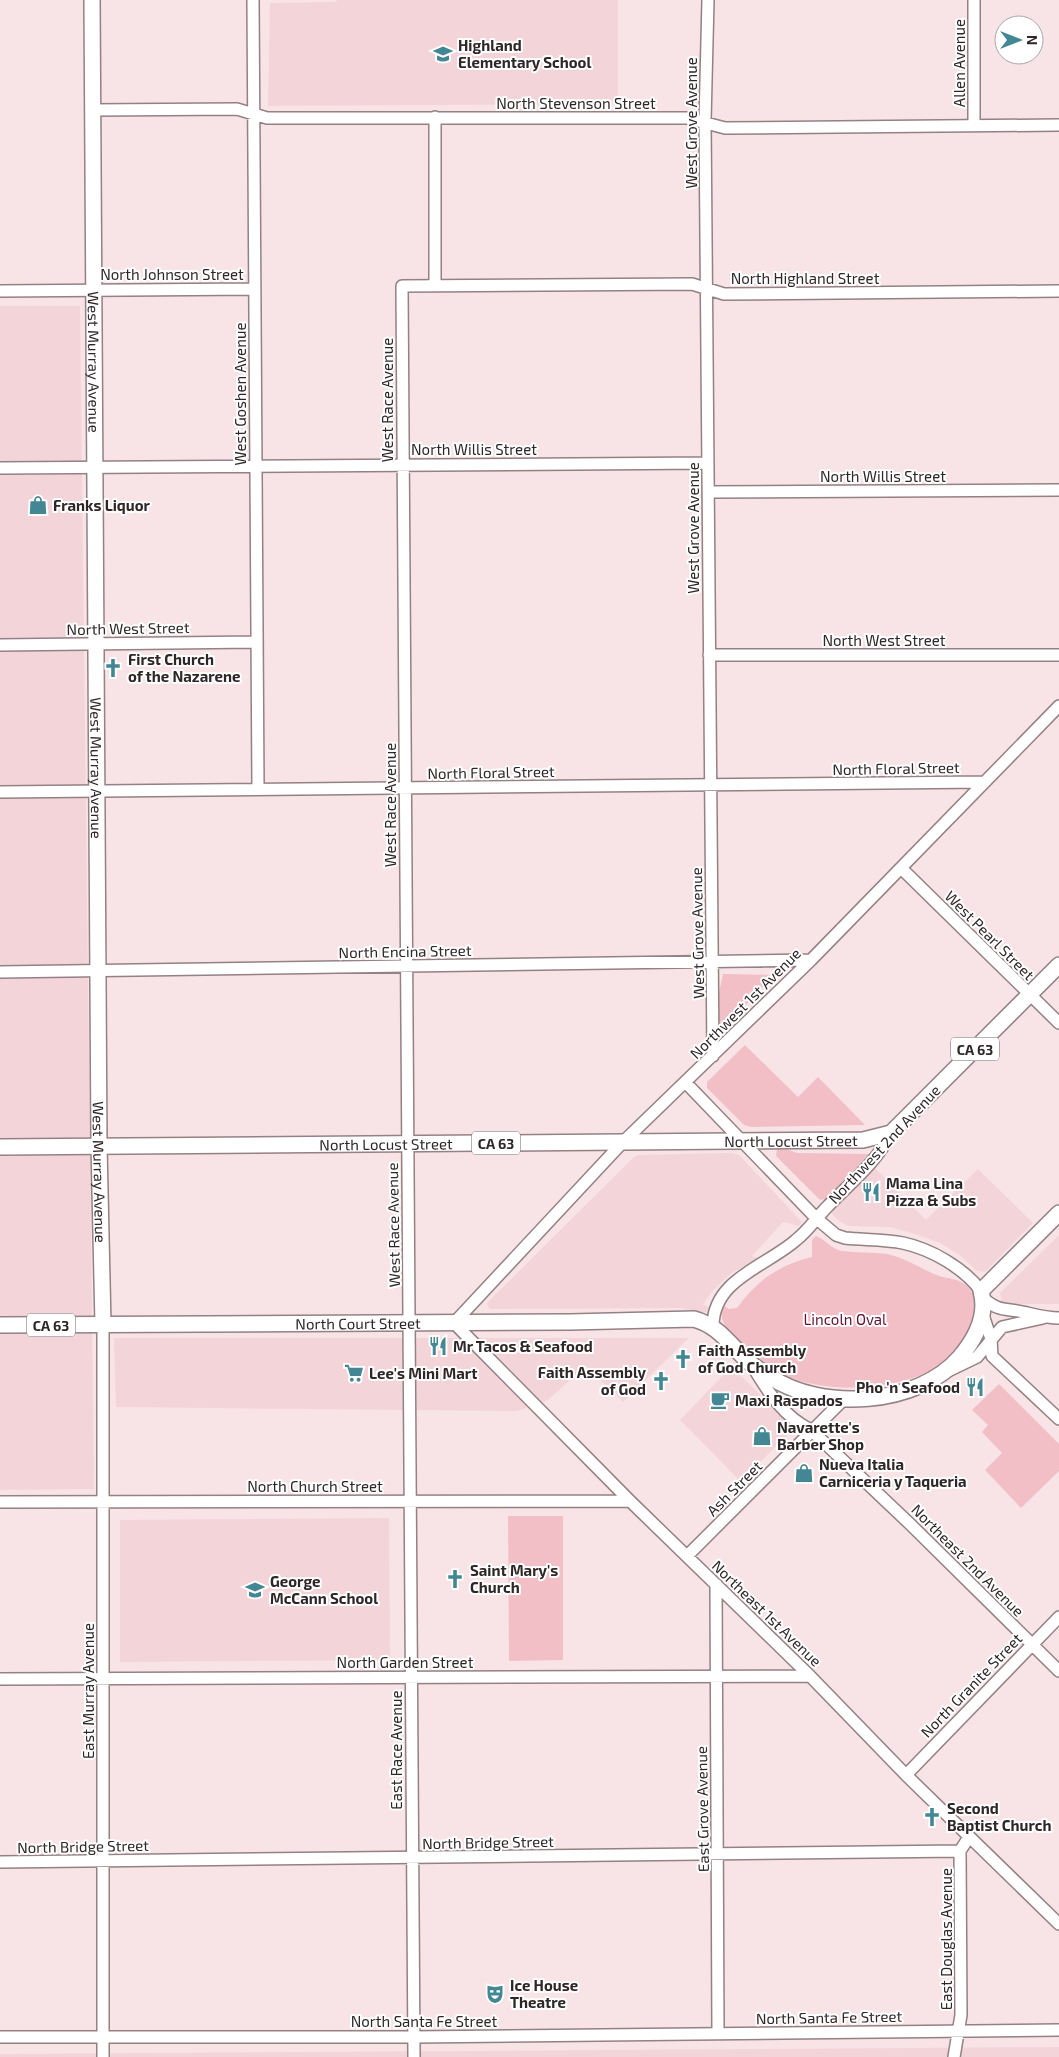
<svg xmlns="http://www.w3.org/2000/svg" width="1059" height="2057" font-family="'Exo 2',sans-serif">
	<rect width="100%" height="100%" fill="#f8e3e6"/>
	<path fill="#f3d5d9" d="M337 0H618V104L268 106 270 3 336 2Z
		M0 306H80L94 1489 0 1490Z
		M732 1153 739 1155 802 1222 799 1226 783 1222 752 1256 759 1258 733 1272 714 1289 703 1304 711 1309 710 1313 680 1308 491 1309 488 1307 487 1303 634 1157 638 1155Z
		M875 1168 926 1220 978 1169 1033 1223 985 1272 977 1271 961 1256 940 1243 915 1234 890 1227 848 1226 839 1221 832 1214 833 1208Z
		M1059 1235V1304H1007L1002 1301 1000 1293Z
		M114 1338H689L623 1402 586 1366 548 1400 517 1411 116 1407Z
		M729 1369H734L794 1428 741 1482 680 1420Z
		M389 1518 390 1660 120 1662V1520Z
		M1059 2047V2057H0V2054Z"/>
	<path fill="#f2bfc7" d="M723 974 775 975 721 1030 716 1025V1007Z
		M745 1045 798 1097 818 1077 865 1125 751 1127 744 1125 707 1088V1082Z
		M777 1149 789 1150 797 1153 870 1154 825 1199 820 1200 776 1156Z
		M816 1236C825 1239 831 1249 842 1251 857 1253 872 1252 887 1254 906 1258 921 1269 939 1276 949 1279 958 1278 967 1286 977 1295 977 1308 974 1321 956 1388 849 1398 794 1379 774 1372 757 1357 742 1343 731 1333 716 1322 724 1306L729 1309 737 1308C756 1281 779 1265 812 1257V1240Z
		M999 1384 1059 1444V1471L1021 1508 985 1470 1002 1453 982 1432 988 1425 972 1410Z
		M508 1516H563V1660L509 1661Z"/>
	<g fill="none" stroke-linecap="round" stroke-linejoin="round">
		<g stroke="#948184" stroke-width="14">
			<path id="minor" d="M253 0 258 788
				M708 0 705 121 713 1056
				M974 0V125
				M93 110 237 109 267 118H687L725 128 1059 125
				M435 117V285
				M0 291 254 289
				M0 468 708 463
				M708 492 1059 490
				M0 645 255 642
				M709 655H1059
				M1059 706 811 960 622 1143 454 1323 630 1501 810 1676 906 1775 1059 1924
				M0 792 983 782
				M901 868 1059 1023
				M0 972 811 960
				M686 1083 816 1218 836 1235 845 1238C864 1240 884 1239 903 1243 931 1249 964 1268 981 1291
				M983 1298C999 1312 1005 1308 1023 1312 1036 1315 1046 1318 1059 1318
				M983 1315 991 1339 992 1356 1059 1419
				M713 1326C713 1279 767 1266 796 1240 808 1231 817 1217 827 1207 850 1183 877 1162 891 1133
				M753 1367C768 1392 784 1417 811 1430L910 1524 1059 1671
				M948 1371 977 1357 1002 1327 1043 1318
				M0 1502 630 1501
				M688 1555 844 1399
				M716 1584 718 2033
				M0 1679 810 1676
				M906 1775 1059 1617
				M0 1862 960 1851 969 1837
				M0 2037H414L1059 2030
				M103 2057V1325
				M414 2057 402 286 692 284 724 294 1059 291
				M954 2057 961 2015 960 1851"/>
		</g>
		<g stroke="#948184" stroke-width="18">
			<g id="major">
				<path id="s1" d="M92 0 99 1146 103 1325"/>
				<path id="s2" d="M0 1147 863 1140 891 1133 1059 965"/>
				<path id="s3" d="M0 1325 570 1322 694 1319C720 1326 731 1347 750 1363 756 1368 763 1372 769 1376 821 1412 918 1406 960 1357 976 1338 988 1316 981 1291L1059 1213"/>
			</g>
		</g>
		<use href="#minor" stroke="#fff" stroke-width="11"/>
		<use href="#major" stroke="#fff" stroke-width="15"/>
	</g>
	<defs>
		<g id="school-bare" transform="scale(1.5)"><path d="M0-5L7-2L0 1L-7-2ZM-4 1L0 2.5L4 1V4Q0 6-4 4Z" fill="#428793" stroke="#fff" stroke-width="2.5" paint-order="stroke"/></g>
		<g id="shop-bare" transform="scale(1.5)"><path d="M-5-2.5h2.3a2.7 3.5 0 0 1 5.4 0H5L5.5 6h-11ZM-1.5-2.5h3a1.5 2.3 0 0 0-3 0Z" fill="#428793" stroke="#fff" stroke-width="2.5" paint-order="stroke"/></g>
		<g id="church-bare" transform="scale(1.5)"><path d="M-1.2-6h2.4v3.5h3.3v2.4h-3.3V6h-2.4V-.1h-3.3v-2.4h3.3Z" fill="#428793" stroke="#fff" stroke-width="2.5" paint-order="stroke"/></g>
		<g id="restaurant-bare" transform="scale(1.5)"><path d="M-5-6h1v4h1v-4h1v4h1v-4h1v5L-1.5 .5V6h-2V.5L-5-1ZM5-6V6H3V1.5H1.5Q1.5-4 5-6Z" fill="#428793" stroke="#fff" stroke-width="2.5" paint-order="stroke"/></g>
		<g id="supermarket-bare" transform="scale(1.5)"><path d="M-6-5.5h2.5l.6 2H6L4.5 2H-2.5L-4.4-4H-6ZM-1.5 3.2a1.3 1.3 0 1 0 .1 0ZM3 3.2a1.3 1.3 0 1 0 .1 0Z" fill="#428793" stroke="#fff" stroke-width="2.5" paint-order="stroke"/></g>
		<g id="cafe-bare" transform="scale(1.5)"><path d="M-5.5-4.5H6V0H3Q3 3.5 0 3.5H-2.5Q-5.5 3.5-5.5 0ZM3-3.2v2h1.7v-2ZM-6 4.5H4V6H-6Z" fill="#428793" stroke="#fff" stroke-width="2.5" paint-order="stroke"/></g>
		<g id="theatre-bare" transform="scale(1.5)"><path d="M-5-5.5Q0-4 5-5.5V0Q5 5 0 6Q-5 5-5 0ZM-3.3-2.5H-1v1.5H-3.3ZM1-2.5H3.3v1.5H1ZM-2.8 1Q0 5.5 2.8 1Z" fill="#428793" stroke="#fff" stroke-width="2.5" paint-order="stroke"/></g>
	</defs>
	<g fill-rule="evenodd">
		<use href="#school-bare" x="443" y="54"/>
		<use href="#shop-bare" x="38" y="505"/>
		<use href="#church-bare" x="113" y="668"/>
		<use href="#restaurant-bare" x="871" y="1192"/>
		<use href="#restaurant-bare" x="438" y="1346"/>
		<use href="#church-bare" x="683" y="1359"/>
		<use href="#supermarket-bare" x="354" y="1373"/>
		<use href="#church-bare" x="661" y="1381"/>
		<use href="#restaurant-bare" x="975" y="1387"/>
		<use href="#cafe-bare" x="720" y="1400"/>
		<use href="#shop-bare" x="762" y="1436"/>
		<use href="#shop-bare" x="804" y="1473"/>
		<use href="#church-bare" x="455" y="1579"/>
		<use href="#school-bare" x="255" y="1590"/>
		<use href="#church-bare" x="932" y="1817"/>
		<use href="#theatre-bare" x="495" y="1994"/>
	</g>
	<g text-anchor="middle" dominant-baseline="central" stroke-width="4" stroke-linejoin="round" paint-order="stroke">
		<g fill="#fff" stroke="#6d6768" stroke-width="1">
			<rect x="951" y="1037.5" width="48" height="23" rx="4"/>
			<rect x="472" y="1131.5" width="48" height="23" rx="4"/>
			<rect x="27" y="1313.5" width="48" height="23" rx="4"/>
		</g>
		<g font-size="14" font-weight="bold" fill="#2e2627">
			<text x="975" y="1049">CA 63</text>
			<text x="496" y="1143">CA 63</text>
			<text x="51" y="1325">CA 63</text>
		</g>
		<g font-size="15" font-weight="bold" fill="#2e2627" stroke="#fff" text-anchor="start">
			<text x="458" y="45">Highland<tspan x="458" dy="17">Elementary School</tspan></text>
			<text x="53" y="505">Franks Liquor</text>
			<text x="128" y="659">First Church<tspan x="128" dy="17">of the Nazarene</tspan></text>
			<text x="886" y="1183">Mama Lina<tspan x="886" dy="17">Pizza &amp; Subs</tspan></text>
			<text x="453" y="1346">Mr Tacos &amp; Seafood</text>
			<text x="698" y="1350">Faith Assembly<tspan x="698" dy="17">of God Church</tspan></text>
			<text x="646" y="1372" text-anchor="end">Faith Assembly<tspan x="646" dy="17">of God</tspan></text>
			<text x="369" y="1373">Lee's Mini Mart</text>
			<text x="960" y="1387" text-anchor="end">Pho 'n Seafood</text>
			<text x="735" y="1400">Maxi Raspados</text>
			<text x="777" y="1427">Navarette's<tspan x="777" dy="17">Barber Shop</tspan></text>
			<text x="819" y="1464">Nueva Italia<tspan x="819" dy="17">Carniceria y Taqueria</tspan></text>
			<text x="470" y="1570">Saint Mary's<tspan x="470" dy="17">Church</tspan></text>
			<text x="270" y="1581">George<tspan x="270" dy="17">McCann School</tspan></text>
			<text x="947" y="1808">Second<tspan x="947" dy="17">Baptist Church</tspan></text>
			<text x="510" y="1985">Ice House<tspan x="510" dy="17">Theatre</tspan></text>
		</g>
		<g font-size="15" fill="#2e2627" stroke="#fff">
			<text transform="translate(959 63) rotate(-90)">Allen Avenue</text>
			<text x="576" y="103">North Stevenson Street</text>
			<text transform="translate(691 123) rotate(-90)">West Grove Avenue</text>
			<text x="172" y="274">North Johnson Street</text>
			<text x="805" y="278">North Highland Street</text>
			<text stroke="none"><textPath href="#s1" startOffset="362">West Murray Avenue</textPath></text>
			<text transform="translate(240 394) rotate(-90)">West Goshen Avenue</text>
			<text transform="translate(387 400) rotate(-90)">West Race Avenue</text>
			<text x="474" y="449">North Willis Street</text>
			<text x="883" y="476">North Willis Street</text>
			<text transform="translate(693 528) rotate(-90)">West Grove Avenue</text>
			<text transform="translate(128 628) rotate(-1)">North West Street</text>
			<text x="884" y="640">North West Street</text>
			<text stroke="none"><textPath href="#s1" startOffset="768">West Murray Avenue</textPath></text>
			<text transform="translate(896 768) rotate(-1)">North Floral Street</text>
			<text transform="translate(491 772) rotate(-1)">North Floral Street</text>
			<text transform="translate(390 805) rotate(-90)">West Race Avenue</text>
			<text transform="translate(697 933) rotate(-91)">West Grove Avenue</text>
			<text transform="translate(990 935) rotate(45)">West Pearl Street</text>
			<text transform="translate(405 951) rotate(-1)">North Encina Street</text>
			<text transform="translate(745 1003) rotate(-45)">Northwest 1st Avenue</text>
			<text stroke="none"><textPath href="#s2" startOffset="791">North Locust Street</textPath></text>
			<text stroke="none"><textPath href="#s2" startOffset="386">North Locust Street</textPath></text>
			<text transform="translate(884 1144) rotate(-47)">Northwest 2nd Avenue</text>
			<text stroke="none"><textPath href="#s1" startOffset="1172">West Murray Avenue</textPath></text>
			<text transform="translate(393 1225) rotate(-91)">West Race Avenue</text>
			<text stroke="none"><textPath href="#s3" startOffset="358">North Court Street</textPath></text>
			<text x="315" y="1486">North Church Street</text>
			<text transform="translate(734 1488) rotate(-45)">Ash Street</text>
			<text transform="translate(968 1560) rotate(45)">Northeast 2nd Avenue</text>
			<text transform="translate(767 1613) rotate(44)">Northeast 1st Avenue</text>
			<text x="405" y="1662">North Garden Street</text>
			<text transform="translate(971 1685) rotate(-46)">North Granite Street</text>
			<text transform="translate(88 1691) rotate(-90)">East Murray Avenue</text>
			<text transform="translate(396 1750) rotate(-90)">East Race Avenue</text>
			<text transform="translate(702 1809) rotate(-91)">East Grove Avenue</text>
			<text transform="translate(488 1842) rotate(-1)">North Bridge Street</text>
			<text transform="translate(83 1846) rotate(-1)">North Bridge Street</text>
			<text transform="translate(946 1939) rotate(-90)">East Douglas Avenue</text>
			<text transform="translate(829 2017) rotate(-1)">North Santa Fe Street</text>
			<text x="424" y="2021">North Santa Fe Street</text>
		</g>
		<g font-size="15" fill="#62132b" stroke="#fff">
			<text x="845" y="1319">Lincoln Oval</text>
		</g>
	</g>
	<g transform="translate(1019 40) rotate(90)"><circle r="24" fill="#ffffff" stroke="#aba8a9"/>
	<path d="M0-4L9 19L0 12L-9 19Z" fill="#428793"/>
	<text y="-8" font-size="14" font-weight="bold" text-anchor="middle" fill="#2e2627">N</text>
	</g>
</svg>
